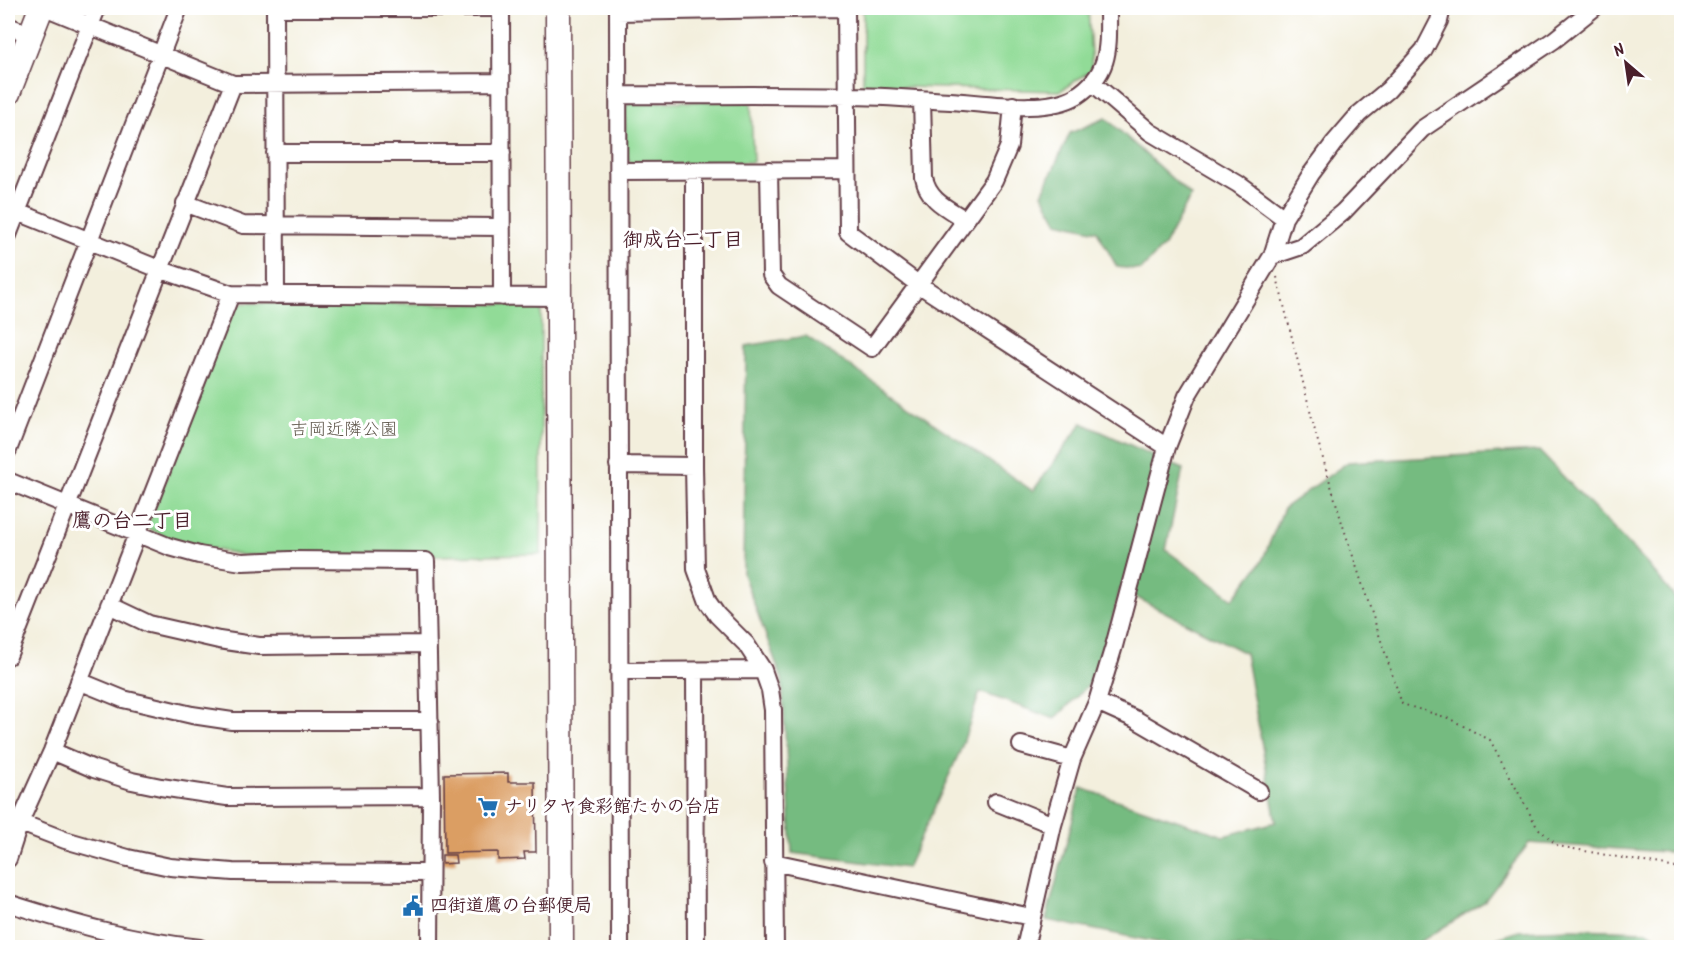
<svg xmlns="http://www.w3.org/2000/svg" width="1689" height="955" font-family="Kalam,'Klee One',sans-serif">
	<rect width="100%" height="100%" fill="#fff"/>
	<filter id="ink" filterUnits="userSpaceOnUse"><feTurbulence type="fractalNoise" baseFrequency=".0167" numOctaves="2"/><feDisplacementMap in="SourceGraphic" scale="12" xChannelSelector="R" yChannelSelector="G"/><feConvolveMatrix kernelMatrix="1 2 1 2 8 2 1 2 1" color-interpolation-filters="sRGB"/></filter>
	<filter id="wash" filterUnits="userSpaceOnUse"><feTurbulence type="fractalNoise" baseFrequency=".008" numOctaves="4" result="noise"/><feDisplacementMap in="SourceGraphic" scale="24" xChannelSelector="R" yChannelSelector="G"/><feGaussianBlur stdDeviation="1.35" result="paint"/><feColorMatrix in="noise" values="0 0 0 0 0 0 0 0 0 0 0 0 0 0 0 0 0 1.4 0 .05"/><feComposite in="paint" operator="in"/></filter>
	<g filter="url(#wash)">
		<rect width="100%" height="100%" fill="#f3efdd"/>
		<path fill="#91db97" stroke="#6e7d61" stroke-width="1.5" d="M863 8H1088L1092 70 1060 91 863 86Z
			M751 101 753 162 634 166 625 155V108L630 102Z
			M242 303 541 304V554L435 556 242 555 177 542 147 528 231 309Z"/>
		<path fill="#74bb80" stroke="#5f6d56" stroke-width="1.5" d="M1106 118 1191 196 1164 246 1141 270 1117 267 1097 231 1058 222 1042 194 1070 133Z
			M806 336 1033 491 1082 423 1183 469 1166 550 1233 599 1262 561 1284 508 1348 462 1539 451 1647 564 1681 605V853L1529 843 1484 902 1412 947H1181L1046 920 1081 788 1224 836 1276 822 1245 653 1120 589 1099 674 1055 719 980 692 961 749 907 868 792 853 782 679 743 574 746 346Z
			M1572 929 1647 931 1673 947H1468L1519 931Z"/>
		<g id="blocks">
			<path fill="#db9e64" d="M508 773V782H535L536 852H524L525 859 498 860V852L445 853 444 774Z
				M442 855H455L456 863 442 864Z"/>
		</g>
	</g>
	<g filter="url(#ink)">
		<use href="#blocks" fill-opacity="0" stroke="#633e46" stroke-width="1.5"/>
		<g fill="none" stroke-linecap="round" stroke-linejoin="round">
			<g stroke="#633e46" stroke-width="20">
				<path id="street" d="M47 8 233 84 501 82
					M275 8 276 295
					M275 8H501
					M501 8 502 297
					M618 8 620 948
					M846 8 848 232 918 284 1167 447
					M618 12 846 8
					M8 26 29 34
					M1093 83 1150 132 1238 184 1284 218
					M618 95C694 96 770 94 846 96 881 96 916 99 950 101 985 103 1046 114 1076 96 1112 73 1108 45 1108 8
					M922 99 924 178C928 200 947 208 964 219
					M275 153H502
					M769 170 771 275 779 286 872 348 994 181 1009 146 1013 105
					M618 171 846 170
					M694 171V466L696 569 708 602 717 615 746 644 763 670 770 690 773 710 775 948
					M185 203 243 225 502 227
					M8 208 159 269 231 294 559 297
					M8 235 97 8
					M1272 256 1302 246 1343 212 1422 129 1554 40 1594 8
					M8 450 179 8
					M618 465 694 466
					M8 481 170 547 199 555 242 562 290 560 426 561 431 796 430 948
					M109 605 149 624 219 640 259 646 428 644
					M8 656 233 84
					M619 671 763 670
					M695 671 696 948
					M79 681 123 699 192 715 232 721H430
					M1097 702 1135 719 1259 791
					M1021 745 1072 759
					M52 751 94 769 132 781 161 787 227 797 431 796
					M996 802 1053 825
					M8 818 65 840 128 858 170 867 233 872 430 873
					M8 859 20 822 52 751 231 294
					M773 862 1031 917
					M8 903C71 923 133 941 200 948
					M1025 948 1053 825 1072 759 1097 702 1114 646 1167 447 1187 396 1272 256 1284 218 1311 174 1334 143 1359 114 1388 90 1424 50 1439 21 1442 8"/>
			</g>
			<g stroke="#633e46" stroke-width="27">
				<path id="secondary" d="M558 8 561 948
					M8 93 41 8"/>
			</g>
			<path stroke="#633e46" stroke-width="2" stroke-dasharray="1.5 4.5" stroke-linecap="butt" d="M1277 277 1316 435 1342 523 1402 704 1448 718 1490 740 1537 827 1558 846 1682 869"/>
			<use href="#street" stroke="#fff" stroke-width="16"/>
			<use href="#secondary" stroke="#fff" stroke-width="24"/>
		</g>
	</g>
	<defs>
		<g id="supermarket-bare" transform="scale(1.62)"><path d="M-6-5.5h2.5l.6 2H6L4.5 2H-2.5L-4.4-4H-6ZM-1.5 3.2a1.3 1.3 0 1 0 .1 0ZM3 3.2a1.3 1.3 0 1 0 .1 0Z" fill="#1f6fb2" stroke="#fff" stroke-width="2.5" paint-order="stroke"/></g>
		<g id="civic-bare" transform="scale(1.62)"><path d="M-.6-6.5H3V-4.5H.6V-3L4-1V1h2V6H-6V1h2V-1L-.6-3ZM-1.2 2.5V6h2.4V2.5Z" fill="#1f6fb2" stroke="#fff" stroke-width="2.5" paint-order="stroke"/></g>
	</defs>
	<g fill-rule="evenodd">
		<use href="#supermarket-bare" x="488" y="807"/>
		<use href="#civic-bare" x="413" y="906"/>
	</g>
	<g text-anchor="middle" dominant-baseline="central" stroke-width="6" stroke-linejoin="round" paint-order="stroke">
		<g font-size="18" fill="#5f574b" stroke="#fff">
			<text x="344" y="430">吉岡近隣公園</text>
		</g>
		<g font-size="18" font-weight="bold" fill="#4a1f2b" stroke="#fff" text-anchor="start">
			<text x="505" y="807">ナリタヤ食彩館たかの台店</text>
			<text x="430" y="906">四街道鷹の台郵便局</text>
		</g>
		<g font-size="20" font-weight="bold" fill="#4a1f2b" stroke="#fff">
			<text x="683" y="241">御成台二丁目</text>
			<text x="132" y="522">鷹の台二丁目</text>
		</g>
	</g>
	<rect width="1689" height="955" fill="none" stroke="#fff" stroke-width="30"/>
	<g transform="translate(1626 63) rotate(331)" stroke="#ffffff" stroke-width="4.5" paint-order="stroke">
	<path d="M0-4.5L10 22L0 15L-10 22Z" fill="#4a1f2b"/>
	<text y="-9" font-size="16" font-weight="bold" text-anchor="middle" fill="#4a1f2b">N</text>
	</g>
</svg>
